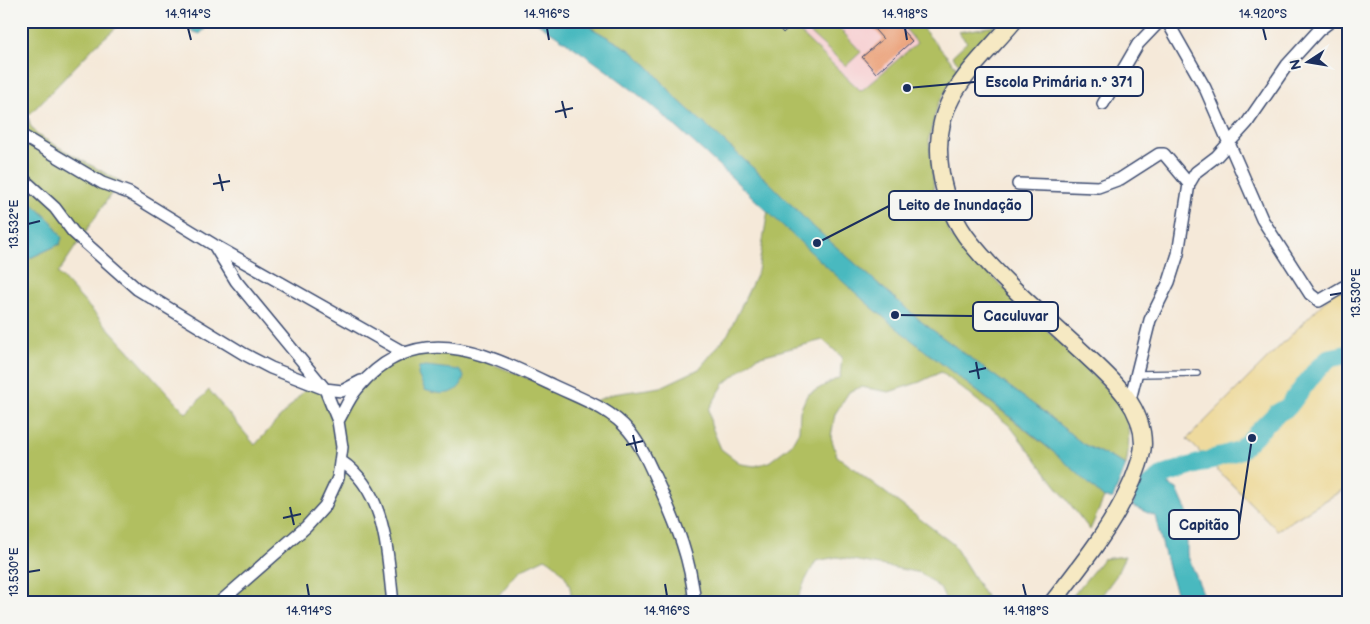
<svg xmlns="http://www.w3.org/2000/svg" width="1370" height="624" font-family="'Balsamiq Sans',sans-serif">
	<rect width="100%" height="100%" fill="#f6f6f2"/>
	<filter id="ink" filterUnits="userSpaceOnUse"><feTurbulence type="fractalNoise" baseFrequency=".02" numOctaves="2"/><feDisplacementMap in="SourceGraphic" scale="10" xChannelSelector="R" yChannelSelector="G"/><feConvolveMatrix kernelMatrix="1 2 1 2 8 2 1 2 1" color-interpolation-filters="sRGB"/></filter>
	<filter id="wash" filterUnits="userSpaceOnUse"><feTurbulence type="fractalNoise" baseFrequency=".0096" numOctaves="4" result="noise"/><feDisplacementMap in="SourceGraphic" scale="20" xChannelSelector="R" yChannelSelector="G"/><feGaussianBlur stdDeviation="1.12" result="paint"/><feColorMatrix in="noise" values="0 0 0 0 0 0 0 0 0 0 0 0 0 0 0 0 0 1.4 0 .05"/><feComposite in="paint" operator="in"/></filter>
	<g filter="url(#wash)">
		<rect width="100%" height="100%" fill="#f5e9d9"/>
		<path fill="#f7cfd1" d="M796 21H916L959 70 938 104 932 121 929 153 866 86 861 91 805 39 792 25Z"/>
		<path fill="#b1bf61" stroke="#667760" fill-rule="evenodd" d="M21 21H124L96 45 28 116 30 125 37 135 121 182 115 188 58 273 186 413 209 390 255 445 311 383 325 389 337 421 356 391 389 359 452 348 590 403 613 394 661 387 699 369 728 334 758 271 768 210 869 305 1072 467 1104 498 1090 530 1010 426 941 372 920 382 889 392 861 387 849 392 835 414 831 437 837 456 953 544 990 603H947L940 588 921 573 837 557 816 561 805 581 796 603H570C575 584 560 566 545 558L520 570 492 603H21V267L28 259 60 244 52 222 21 193ZM823 340 842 357 840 377 807 395 800 411 799 431 791 445 769 462 755 466 741 464 721 449 711 425 709 409 724 384 757 357Z
			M579 21H770L782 35 792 25 861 91 917 43 899 21H916L959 70 938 104 929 138 934 188 951 236 1123 405C1130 426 1130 443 1126 465L1083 444 1041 410 923 323 809 223 772 185 678 100 650 68 630 50Z
			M823 21H833L861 52 846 66 810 33Z
			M995 26 962 67 952 56 967 42 958 32Z
			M1125 556 1116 576 1096 603H1067L1103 559Z"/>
		<path fill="#eeda9e" stroke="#84847e" d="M1349 277V486L1277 530 1187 439Z"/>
		<path fill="#49b9bf" stroke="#32748e" d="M179 21H212L200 34 192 31Z
			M535 21H579L630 50 650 68 678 100 772 185 809 223 923 323 1041 410 1083 444 1126 465 1113 498H1104C1031 426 945 371 868 304 794 239 726 169 651 105 614 74 575 48 535 21Z
			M21 193 52 222 62 238 60 244 28 259 21 267Z
			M426 366 459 370 464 376C461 396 441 396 425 390L418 375 419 367Z
			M1152 476 1177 489 1187 512V554L1207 603H1180L1170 575 1155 516 1132 506 1143 480Z"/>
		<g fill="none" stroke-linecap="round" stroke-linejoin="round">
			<path stroke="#49b9bf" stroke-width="19" d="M1140 493 1164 475 1240 450 1276 414 1288 407 1317 369 1330 358 1349 354"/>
		</g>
		<g id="blocks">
			<path fill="#eba37c" d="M773 21H796L783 33Z
				M867 21H894L912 41 876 73 862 57 883 39Z"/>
		</g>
	</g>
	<g filter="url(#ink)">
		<use href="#blocks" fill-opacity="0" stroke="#3c4b70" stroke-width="1"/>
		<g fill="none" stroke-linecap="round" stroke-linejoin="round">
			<g stroke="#3c4b70" stroke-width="8">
				<path id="service" d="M1137 374 1197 373"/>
			</g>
			<g stroke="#3c4b70" stroke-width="14">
				<path id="minor" d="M1167 21 1205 88 1262 219 1310 294 1319 301 1343 287
					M1103 104 1138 44 1160 21
					M21 135 102 183 129 193 214 245 403 352
					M21 177 55 208 73 232 137 289 244 354 271 368 325 389 342 391 361 381
					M1018 184 1098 187 1120 179 1159 154H1164L1189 184
					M214 245 236 281 325 389 338 421 342 447 338 478 325 506 306 527 219 603
					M1130 400 1150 320 1169 282 1178 254 1189 184 1196 172 1217 156 1247 123 1287 65 1318 31 1331 21
					M338 421C344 411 349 398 357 389 416 318 483 352 552 385 579 398 610 408 629 431 643 448 651 469 660 488 678 529 690 557 695 603
					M341 461C387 492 387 554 393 603"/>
			</g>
			<g stroke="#3c4b70" stroke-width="19">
				<path id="secondary" d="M1014 21C993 46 967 70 952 97 927 141 941 206 971 243 1006 286 1051 322 1091 360 1115 382 1143 408 1143 444 1143 456 1137 469 1133 480 1113 526 1083 563 1052 603"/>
			</g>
			<use href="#service" stroke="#fff" stroke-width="5.5"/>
			<use href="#minor" stroke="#fff" stroke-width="11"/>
			<use href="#secondary" stroke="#f6e9c3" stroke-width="16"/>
		</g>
	</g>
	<path fill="none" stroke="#1b2f5e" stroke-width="2" d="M188 28 191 40M547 28 549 40M905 28 907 40M1263 28 1266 40M562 101 566 118M555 112 573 108M219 174 223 191M213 184 230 181M28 224 40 221M1330 295 1342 293M976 362 979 379M969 372 986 368M633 435 637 452M626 445 643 441M290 507 294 525M283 518 301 514M28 572 40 570M307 584 309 596M665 584 667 596M1023 584 1026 596"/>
	<path fill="none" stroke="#1b2f5e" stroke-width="2" d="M907 88L975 82M817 243L889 206M895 315L973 316M1252 438L1239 525"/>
	<g fill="#1b2f5e" stroke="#f6f6f2" stroke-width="2">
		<circle cx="907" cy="88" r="5"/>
		<circle cx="817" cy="243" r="5"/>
		<circle cx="895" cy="315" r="5"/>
		<circle cx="1252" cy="438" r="5"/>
	</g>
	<g fill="#f6f6f2" stroke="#1b2f5e" stroke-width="2">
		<rect x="975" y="67" width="168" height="29" rx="5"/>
		<rect x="889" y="191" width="143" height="29" rx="5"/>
		<rect x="973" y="302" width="85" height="29" rx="5"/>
		<rect x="1169" y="510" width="70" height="29" rx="5"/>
	</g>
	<g font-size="14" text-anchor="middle" font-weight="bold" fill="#1b2f5e">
		<text x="1059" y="87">Escola Primária n.º 371</text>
		<text x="960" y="210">Leito de Inundação</text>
		<text x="1016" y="321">Caculuvar</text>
		<text x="1204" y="530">Capitão</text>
	</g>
	<rect width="1370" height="624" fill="none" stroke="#f6f6f2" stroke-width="55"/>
	<g transform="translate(1308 62) rotate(258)" stroke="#f6f6f2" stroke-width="4" paint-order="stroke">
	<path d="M0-4L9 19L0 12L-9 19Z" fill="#1b2f5e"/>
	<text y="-8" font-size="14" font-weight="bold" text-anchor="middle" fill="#1b2f5e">N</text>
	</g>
	<rect x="28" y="28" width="1314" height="568" fill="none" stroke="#1b2f5e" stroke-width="2"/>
	<g font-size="12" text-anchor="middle" fill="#1b2f5e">
		<text x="188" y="18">14.914°S</text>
		<text x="547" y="18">14.916°S</text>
		<text x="905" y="18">14.918°S</text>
		<text x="1263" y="18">14.920°S</text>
		<text transform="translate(14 224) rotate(-90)" y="4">13.532°E</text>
		<text transform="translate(1356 293) rotate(-90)" y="4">13.530°E</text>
		<text transform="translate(14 572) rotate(-90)" y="4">13.530°E</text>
		<text x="309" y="615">14.914°S</text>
		<text x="667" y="615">14.916°S</text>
		<text x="1026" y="615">14.918°S</text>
	</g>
</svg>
